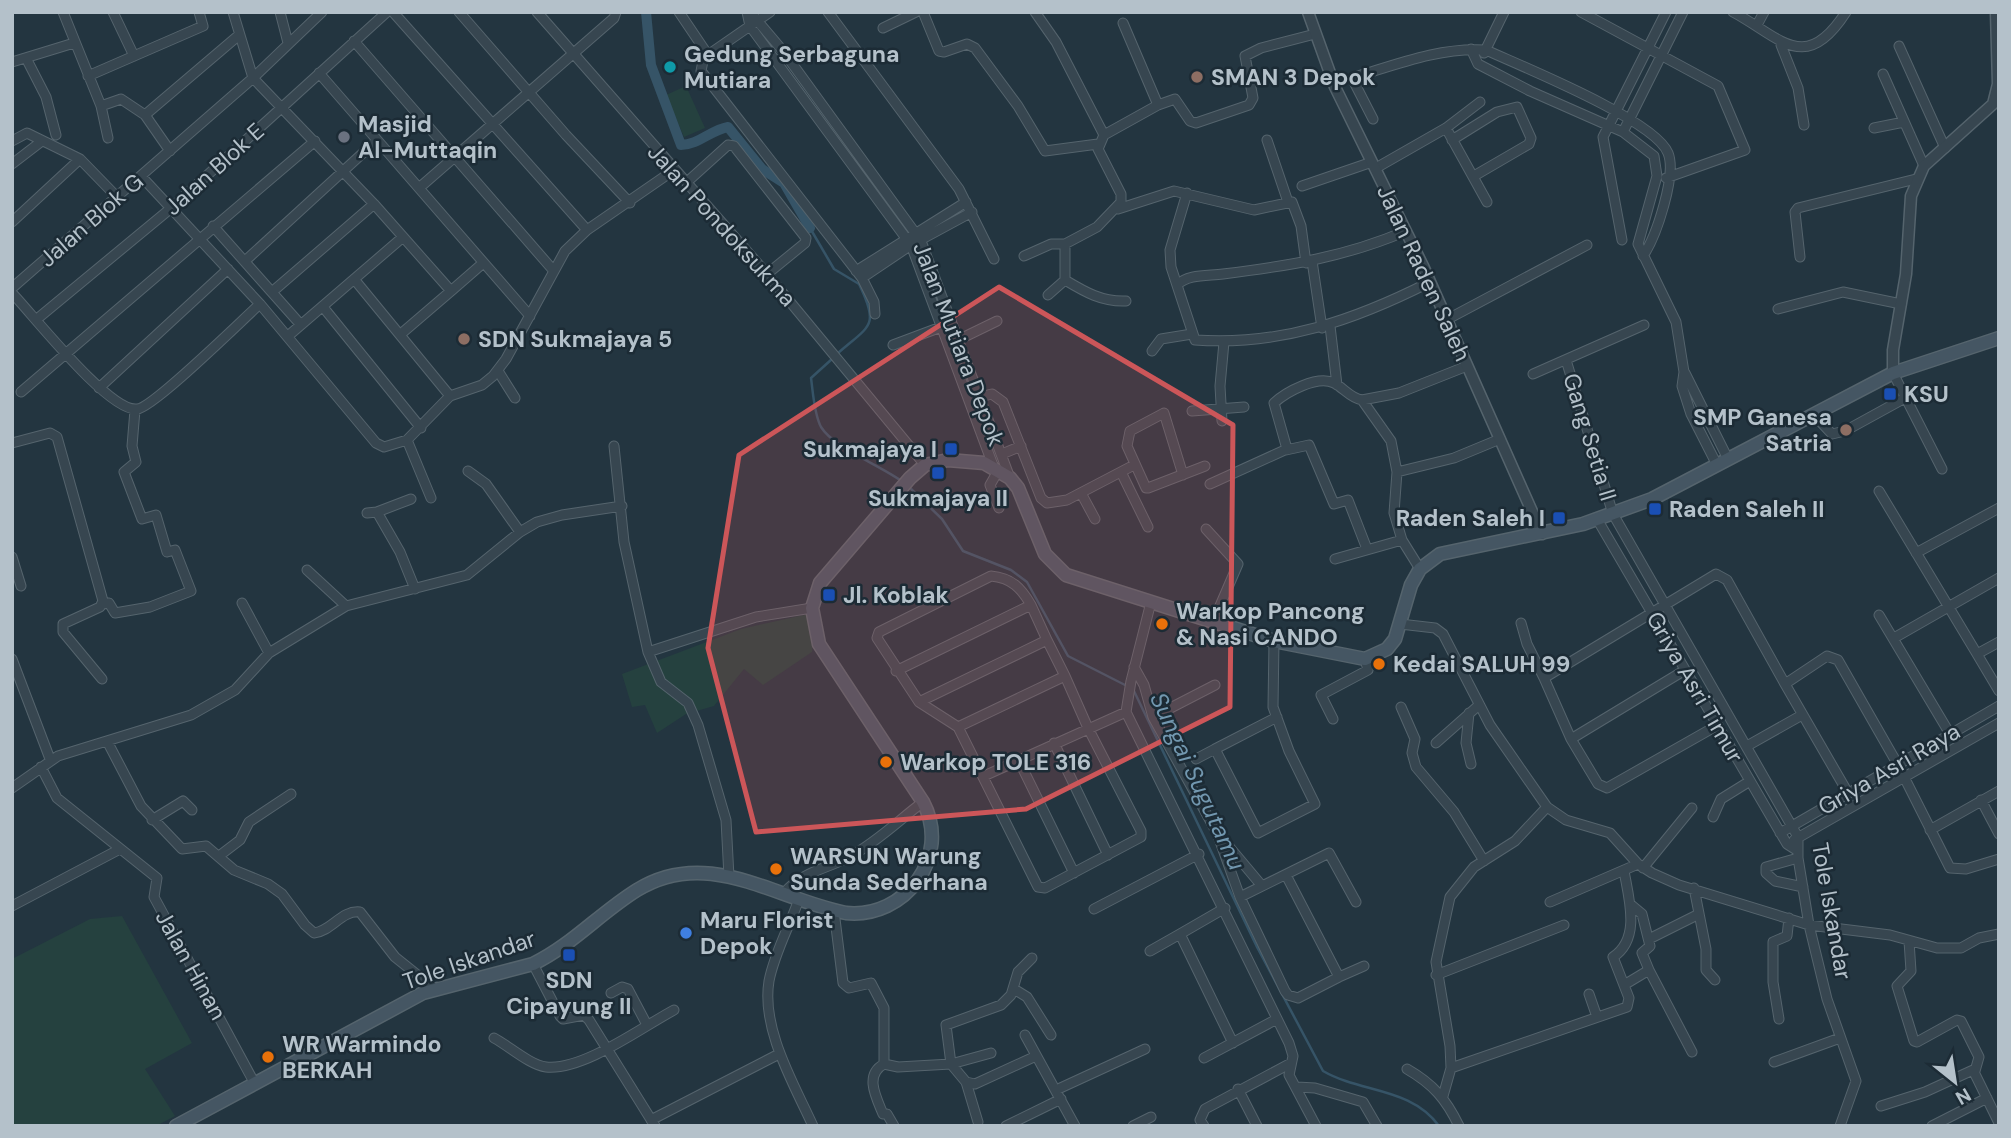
<svg xmlns="http://www.w3.org/2000/svg" width="2011" height="1138" font-family="'DM Sans',sans-serif">
	<rect width="100%" height="100%" fill="#233540"/>
	<path fill="#25413f" d="M686 86 705 128 684 137 666 95Z
		M817 612 812 652 763 685 744 669 714 706 686 714 657 733 645 705 632 707 622 674 741 629Z
		M122 916 192 1043 145 1069 175 1116 156 1126H12V959L90 919Z"/>
	<g fill="none" stroke-linecap="round" stroke-linejoin="round">
		<path stroke="#365467" stroke-width="2.5" d="M810 228 834 269 859 284C880 327 870 325 837 354
			M832 359 811 378C813 392 814 414 821 427 834 448 880 465 903 482
			M908 486 942 519 963 551 1011 570 1027 582 1068 656 1127 686
			M1133 689 1257 947 1323 1071C1361 1093 1411 1087 1439 1126"/>
		<path stroke="#365467" stroke-width="10" d="M646 12 651 65 681 145C698 145 711 130 728 127L762 169 784 183 810 228"/>
		<g stroke="#55646d" stroke-width="11">
			<path id="minor" d="M63 12 101 106 108 138
				M113 12 134 56
				M280 12 288 43
				M322 12 253 78 374 204 451 291 482 264
				M393 12 587 230
				M459 12 566 135 630 203
				M537 12 767 274 925 465
				M679 12 708 55
				M747 12 750 26 911 245 994 468
				M750 12 783 51 921 241 1010 478
				M770 12 708 55 703 61 701 71 862 278 874 302 875 314
				M828 12 959 189 994 259
				M923 12 939 51 944 52 967 44 975 48 1018 106 1045 151 1098 144
				M1035 12 1056 42 1104 135
				M1581 12 1718 86 1745 150 1666 178
				M1733 12C1780 37 1805 76 1846 12
				M1757 25 1764 12
				M883 28 916 12
				M354 41 553 270
				M1781 45 1798 88 1804 125
				M1899 46 1945 148
				M1471 49 1478 64 1530 91 1623 132 1654 156 1657 176 1638 244 1676 322 1684 372 1682 386 1691 414 1717 465
				M1484 53 1504 12
				M26 58 46 97 56 135
				M12 62 74 43
				M319 73 530 316
				M1883 74 1924 166
				M88 76 203 26 199 12
				M1158 105 1175 99 1190 121 1196 123 1249 105 1253 98 1245 56 1261 48 1315 34
				M101 106 121 99 145 115
				M1373 119 1354 82 1358 76C1400 63 1442 47 1486 50 1523 67 1655 120 1668 153 1677 175 1656 237 1643 256
				M1446 128 1487 202
				M1874 128 1904 122
				M1623 132 1683 12
				M1267 140 1288 202
				M1452 140 1497 112 1517 107 1531 138 1529 144 1474 176
				M12 141 27 133 80 159 116 196
				M170 151 145 115 239 35
				M12 164 42 141
				M1376 168 1446 128 1480 102
				M141 176 260 304 376 443 384 447 407 440 450 396 482 385 493 376 506 359 565 251 587 230 674 170
				M687 182 728 145 734 146 806 238 805 243 767 274
				M1302 186 1372 162
				M419 188 614 18 616 12
				M1187 193 1170 250 1171 267 1195 340C1281 346 1355 320 1430 282
				M1118 209 1174 191 1254 210 1292 202 1301 226 1306 263
				M12 222 80 159
				M213 226 301 325
				M1622 240 1603 137 1666 12
				M1024 256 1051 244H1065
				M1800 257 1795 212 1798 208 1916 179
				M245 261 376 141
				M1312 261 1322 328
				M856 271 966 202
				M862 278 911 245 972 212
				M354 279 450 396
				M1065 280C1085 292 1102 302 1126 301
				M1177 285C1188 274 1207 276 1223 274 1288 266 1345 257 1406 231
				M12 288 253 78 233 12
				M272 292 374 204
				M12 293C34 316 109 412 137 409 153 408 242 320 260 304
				M1048 295 1065 280V244L1097 227 1121 202V194L1098 149 1104 135 1158 105 1123 23
				M323 307 421 428
				M1778 309 1843 292 1901 304
				M37 319 170 209 387 12
				M1446 320 1587 245
				M1330 326 1337 385
				M402 333 451 291
				M288 336 403 237
				M960 339 997 321
				M893 345 941 327
				M1152 351 1161 339 1192 334
				M1566 360 1613 514 1798 837V858L1809 925 1827 999 1856 1081 1840 1126
				M498 371 515 398
				M1685 373 1728 459
				M1893 373 1942 469
				M1533 374 1644 325
				M99 388 228 269
				M21 392 315 141
				M975 398 992 394 1003 402 1041 498 1047 503 1067 500 1134 465
				M1362 400 1391 441 1397 472 1394 513 1402 540 1420 569
				M1192 411 1244 407
				M1814 415 1832 434 1845 431 1905 398
				M1222 421 1220 386 1224 342
				M407 440 431 498
				M12 443 50 433 57 437 103 601 100 607 63 624V632L102 679
				M614 446 624 542 648 652 661 682 688 703 698 725 726 820 729 877
				M1286 450 1309 445 1334 504 1348 500 1367 549
				M1002 454 1021 446
				M468 471 486 484 520 532
				M998 471 990 485 999 508
				M1121 472 1148 527
				M1397 472 1454 458 1500 439
				M1183 475 1164 413 1130 431 1127 446 1146 488H1148L1205 466
				M1210 484 1287 449 1274 403C1286 392 1317 375 1334 383 1344 388 1350 398 1362 400L1399 393 1467 366
				M1879 491 1977 654
				M1081 493 1095 519
				M377 512 411 499
				M367 513 377 512 400 552 415 589
				M1597 519 1787 844 1798 851
				M1206 529 1238 564 1213 622
				M1916 553 1999 508
				M12 557 21 586
				M1335 559 1402 540
				M307 570 346 606
				M1151 602 1131 681 1126 712 1289 1043 1293 1056 1289 1075 1316 1126
				M242 603 269 653
				M102 604 109 603 115 613 150 607 191 591 175 550 167 552 156 515 142 519 124 472 136 462 132 446 135 410
				M1879 615 1950 734
				M1521 623 1527 644 1544 678
				M1400 624 1435 628 1443 634 1490 725 1547 807 1566 820 1610 833 1638 864 1652 873 1679 885 1809 925 1890 935 1937 948H1961L1979 938 1999 934
				M1894 638 1999 578
				M1274 641 1273 707 1289 751 1315 804 1258 833 1215 749 1277 717
				M1999 642 1977 654 1999 691
				M648 652 756 617 812 608
				M12 659 50 759
				M1134 667 1144 685 1153 717
				M1685 670 1571 739 1544 678 1716 574 1727 580 1785 684
				M896 671 1031 605 1047 640
				M1215 685 1153 717 1217 833 1240 897 1285 991 1288 995 1298 998 1339 977 1286 875
				M919 702 1047 640 1065 676
				M1401 707 1415 739 1412 753 1416 767 1454 812 1484 861
				M1469 713 1466 743 1471 764
				M1333 719 1321 695 1368 670 1365 659
				M958 727 1065 676 1088 728 1141 831V837L1045 888 1038 887 958 727 919 702 877 638 879 632 991 576C1012 578 1021 588 1031 605
				M1571 739 1598 784 1607 788 1718 725
				M107 741 141 806 182 849 206 846 234 870 268 884 282 894 305 925 314 933C332 931 341 910 360 912L395 957 435 989
				M1054 743 1108 855
				M1436 743 1479 705
				M1747 746 1802 715
				M1196 759 1215 749
				M1019 761 1074 873
				M41 767 57 798 157 878 154 897 255 1084
				M984 776 1126 712
				M12 788 58 756 191 715 235 690 269 653 346 606 467 575 520 532 537 522 562 515 622 506
				M1848 793 1785 684 1827 656 1838 660 1898 765 1950 868 1966 869 1999 859
				M1981 800 1999 834
				M1713 817 1721 799 1750 781
				M152 820 183 801 192 810
				M1930 830 1999 791
				M1780 833 1999 706
				M1221 837 1262 886
				M1794 840 1999 723
				M219 856 240 840 249 822 291 794
				M1798 858 1766 867V873L1775 881 1803 887
				M1643 868 1692 808
				M1694 888 1706 949V970L1715 980
				M784 893C803 871 827 869 851 856 878 841 899 820 923 802
				M1240 897 1329 853 1356 902
				M799 899C790 925 774 954 769 981 761 1029 794 1084 813 1126
				M1550 902 1638 864
				M12 906 120 849
				M1225 908 1180 934 1233 1043
				M1094 909 1199 854
				M834 911 843 983 849 988 871 983 884 1008V1064
				M1649 939 1697 915
				M1909 941 1911 971 1897 986 1914 1041 1917 1042 1957 1020 1961 1021 1979 1057 1975 1071
				M1150 951 1180 934
				M533 964 560 1016 563 1019 584 1015 589 1020 655 1126
				M1649 970 1692 1052
				M1436 975 1564 925
				M1339 977 1364 966
				M1624 985 1649 970 1642 953 1650 946 1642 914 1630 904
				M1014 989 1027 997 1051 1035
				M611 993 622 987 628 989 647 1025
				M1589 994 1597 1017
				M1779 1019 1773 982V942L1787 936 1789 918
				M1025 1035 1075 1126
				M494 1038C509 1046 530 1065 546 1067 583 1071 642 1027 674 1010
				M991 1053 951 1064 946 1025 1001 1005 1011 995 1018 972 1032 958
				M1204 1058 1277 1019
				M1774 1062 1840 1038
				M1451 1068 1627 1007 1629 998 1613 957C1641 939 1629 899 1624 871
				M1407 1069C1433 1084 1446 1099 1459 1126
				M966 1082 978 1122
				M1297 1087 1315 1088 1363 1102 1377 1126
				M1238 1089 1257 1126
				M1056 1090 1145 1049
				M1443 1096 1451 1068 1450 1046 1436 962 1450 897 1474 867 1515 841 1547 807
				M1881 1106 1925 1092 1973 1070 1999 1123
				M651 1120 779 1054
				M894 1126 887 1114H883C876 1097 864 1075 884 1064L898 1067 951 1064 966 1082 975 1084 1036 1056
				M1006 1126 1061 1099
				M1133 1126 1151 1117
				M1204 1126 1200 1120 1205 1109 1291 1063
				M1932 1126 1987 1098"/>
		</g>
		<g stroke="#55646d" stroke-width="13">
			<path id="tertiary" d="M1308 12 1335 87 1423 266 1542 534
				M1893 373V350L1906 274 1911 196 1924 166 1993 104 1998 84 1996 12"/>
		</g>
		<g stroke="#55646d" stroke-width="15">
			<path id="secondary" d="M176 1126 423 993 533 964C572 945 600 913 637 890 708 846 775 899 846 913 905 919 952 857 923 802L819 644 812 608 820 583 910 478 925 465 948 460 984 463 1010 478 1018 488 1045 554 1066 575 1274 641 1365 659 1387 649 1395 639 1411 585 1420 569 1440 554 1583 524 1652 499 1893 373 1999 338"/>
		</g>
		<use href="#minor" stroke="#374650" stroke-width="9"/>
		<use href="#tertiary" stroke="#374650" stroke-width="10"/>
		<use href="#secondary" stroke="#455663" stroke-width="12"/>
	</g>
	<path fill="#cc5659" fill-opacity="0.2" stroke="#cc5659" stroke-width="5" stroke-linejoin="round" d="M999 287 1233 425 1230 707 1026 809 756 832 708 648 739 455Z"/>
	<circle fill="#0f9aa8" stroke="#1c2b35" stroke-width="2.5" cx="670" cy="67" r="7"/>
	<g fill="#8d6e63" stroke="#1c2b35" stroke-width="2.5">
		<circle cx="1197" cy="77" r="7"/>
		<circle cx="464" cy="339" r="7"/>
		<circle cx="1846" cy="430" r="7"/>
	</g>
	<circle fill="#6b7280" stroke="#1c2b35" stroke-width="2.5" cx="344" cy="137" r="7"/>
	<g fill="#1a4fb4" stroke="#1c2b35" stroke-width="2.5">
		<rect x="1883" y="387" width="14" height="14" rx="3.5"/>
		<rect x="944" y="442" width="14" height="14" rx="3.5"/>
		<rect x="931" y="466" width="14" height="14" rx="3.5"/>
		<rect x="1648" y="502" width="14" height="14" rx="3.5"/>
		<rect x="1552" y="511" width="14" height="14" rx="3.5"/>
		<rect x="822" y="588" width="14" height="14" rx="3.5"/>
		<rect x="562" y="948" width="14" height="14" rx="3.5"/>
	</g>
	<g fill="#e8710a" stroke="#1c2b35" stroke-width="2.5">
		<circle cx="1162" cy="624" r="7"/>
		<circle cx="1379" cy="664" r="7"/>
		<circle cx="886" cy="762" r="7"/>
		<circle cx="776" cy="869" r="7"/>
		<circle cx="268" cy="1057" r="7"/>
	</g>
	<circle fill="#3f7fe0" stroke="#1c2b35" stroke-width="2.5" cx="686" cy="933" r="7"/>
	<g text-anchor="middle" dominant-baseline="central" stroke-width="5" stroke-linejoin="round" paint-order="stroke">
		<g font-size="23" font-weight="bold" fill="#b4c1ca" stroke="#1c2b35" text-anchor="start">
			<text x="684" y="54">Gedung Serbaguna<tspan x="684" dy="26">Mutiara</tspan></text>
			<text x="1211" y="77">SMAN 3 Depok</text>
			<text x="358" y="124">Masjid<tspan x="358" dy="26">Al-Muttaqin</tspan></text>
			<text x="478" y="339">SDN Sukmajaya 5</text>
			<text x="1904" y="394">KSU</text>
			<text x="1832" y="417" text-anchor="end">SMP Ganesa<tspan x="1832" dy="26">Satria</tspan></text>
			<text x="937" y="449" text-anchor="end">Sukmajaya I</text>
			<text x="938" y="498" text-anchor="middle">Sukmajaya II</text>
			<text x="1669" y="509">Raden Saleh II</text>
			<text x="1545" y="518" text-anchor="end">Raden Saleh I</text>
			<text x="843" y="595">Jl. Koblak</text>
			<text x="1176" y="611">Warkop Pancong<tspan x="1176" dy="26">&amp; Nasi CANDO</tspan></text>
			<text x="1393" y="664">Kedai SALUH 99</text>
			<text x="900" y="762">Warkop TOLE 316</text>
			<text x="790" y="856">WARSUN Warung<tspan x="790" dy="26">Sunda Sederhana</tspan></text>
			<text x="700" y="920">Maru Florist<tspan x="700" dy="26">Depok</tspan></text>
			<text x="569" y="980" text-anchor="middle">SDN<tspan x="569" dy="26">Cipayung II</tspan></text>
			<text x="282" y="1044">WR Warmindo<tspan x="282" dy="26">BERKAH</tspan></text>
		</g>
		<g font-size="23" fill="#b4c1ca" stroke="#1c2b35">
			<text transform="translate(214 169) rotate(-42)">Jalan Blok E</text>
			<text transform="translate(91 220) rotate(-41)">Jalan Blok G</text>
			<text transform="translate(722 225) rotate(48)">Jalan Pondoksukma</text>
			<text transform="translate(1424 273) rotate(65)">Jalan Raden Saleh</text>
			<text transform="translate(959 344) rotate(69)">Jalan Mutiara Depok</text>
			<text transform="translate(1590 437) rotate(73)">Gang Setia II</text>
			<text transform="translate(1695 687) rotate(60)">Griya Asri Timur</text>
			<text transform="translate(1889 769) rotate(-30)">Griya Asri Raya</text>
			<text transform="translate(1832 911) rotate(80)">Tole Iskandar</text>
			<text transform="translate(469 960) rotate(-19)">Tole Iskandar</text>
			<text transform="translate(191 965) rotate(61)">Jalan Hinan</text>
		</g>
		<g font-size="24" font-style="italic" fill="#7297af" stroke="#1c2b35">
			<text transform="translate(1198 781) rotate(65)">Sungai Sugutamu</text>
		</g>
	</g>
	<rect width="2011" height="1138" fill="none" stroke="#b4c1ca" stroke-width="28"/>
	<g transform="translate(1955 1082) rotate(150)" stroke="#1c2b35" stroke-width="5" paint-order="stroke">
	<path d="M0-5L12 26L0 18L-12 26Z" fill="#b4c1ca"/>
	<text y="-10" font-size="19" font-weight="bold" text-anchor="middle" fill="#b4c1ca">N</text>
	</g>
</svg>
